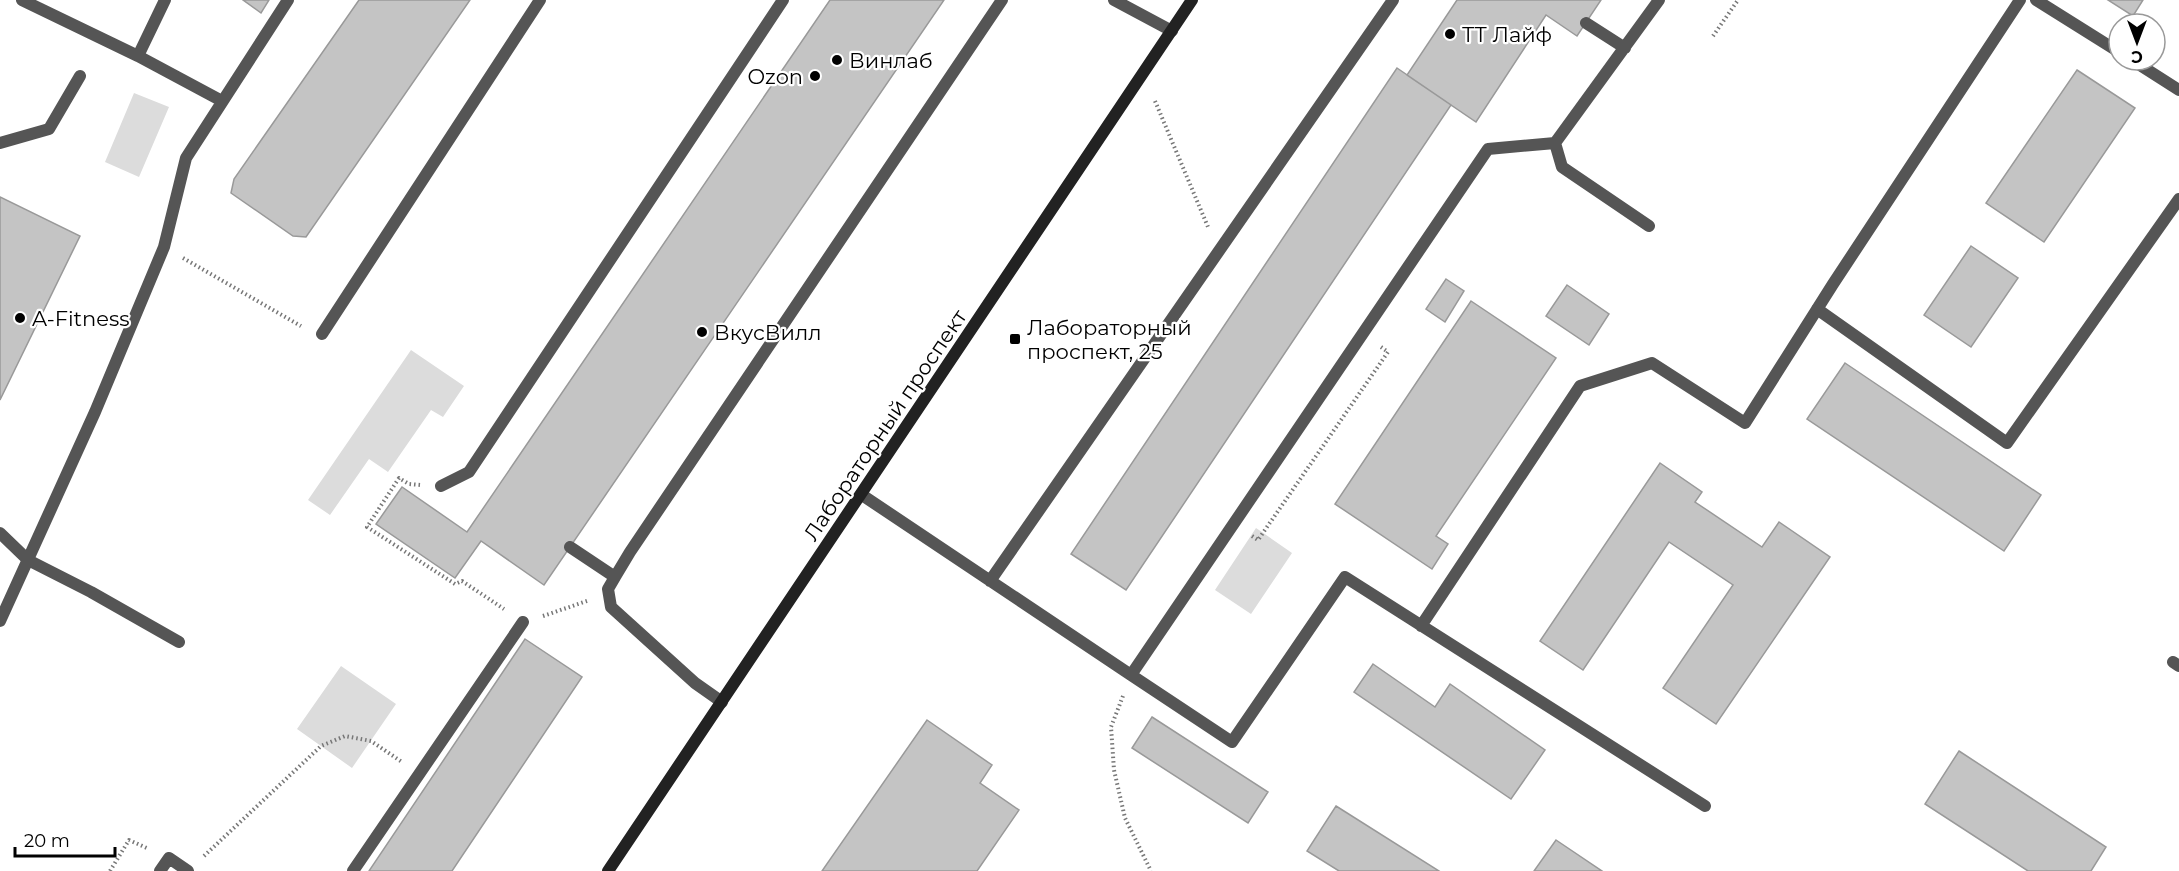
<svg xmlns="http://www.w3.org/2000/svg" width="2179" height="871" font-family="Montserrat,sans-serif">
	<rect width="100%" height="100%" fill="#fff"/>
	<path fill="#dcdcdc" d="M134 93 169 107 139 177 105 162Z
		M411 350 464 386 443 417 431 410 388 472 369 459 330 515 308 500Z
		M1256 528 1292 553 1251 614 1215 590Z
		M341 666 396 704 352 768 297 729Z"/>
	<path fill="#c4c4c4" stroke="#999" stroke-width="1.5" d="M243 0H269L261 13Z
		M359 0H470L306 237 293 236 231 193 234 179Z
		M830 0H944L544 585 481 541 455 578 376 524 402 487 467 532Z
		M1457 0H1601L1577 36 1546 15 1476 122 1407 75Z
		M2108 0H2143L2133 16Z
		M1397 68 1451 105 1126 590 1071 554Z
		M2077 70 2135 108 2044 242 1986 203Z
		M0 197 80 236 0 400Z
		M1971 246 2018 278 1971 347 1924 315Z
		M1446 279 1464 291 1445 322 1426 309Z
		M1567 285 1609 314 1589 345 1546 316Z
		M1471 301 1556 358 1436 536 1448 544 1432 569 1335 504Z
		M1845 363 2041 495 2004 551 1807 419Z
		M1660 463 1702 492 1695 502 1762 547 1779 522 1830 557 1716 724 1663 688 1733 585 1669 542 1583 670 1540 641Z
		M525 639 582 677 452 871H369Z
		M1373 664 1435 707 1450 684 1545 750 1511 799 1354 692Z
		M1152 717 1268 792 1248 823 1132 748Z
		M927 720 992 765 980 783 1019 810 977 871H822Z
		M1959 751 2106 847 2091 871H2028L1925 804Z
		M1336 806 1439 871H1339L1307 851Z
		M1556 840 1602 871H1534Z"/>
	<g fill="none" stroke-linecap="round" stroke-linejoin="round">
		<path stroke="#777" stroke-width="4" stroke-dasharray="1.5 3" stroke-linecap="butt" d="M1713 36 1738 0
			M1155 101 1208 227
			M183 258 301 326
			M420 485 409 484 399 478 367 527 455 584 462 581 504 609
			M1252 536 1258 540 1388 352 1381 347
			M543 616 587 601
			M1123 696 1111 727 1114 770 1125 818 1151 871
			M204 856 321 746 345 736 371 741 402 762
			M110 871 129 840 149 849"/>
		<path stroke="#555" stroke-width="12" d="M22 0 138 56 222 101
			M1114 0 1172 31
			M2036 0 2119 52
			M1586 23 1625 48
			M138 56 165 0
			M2132 60 2179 90
			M0 143 49 129 80 76
			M1555 143 1562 167 1649 226
			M1817 309 2007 443 2179 199
			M322 334 540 0
			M441 486 469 472 783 0
			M862 495 1131 675 1488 149 1555 143 1659 0
			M0 533 28 560 91 592 179 642
			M570 547 615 577 608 589 611 607 695 683 722 702
			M615 577 630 552 1002 0
			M990 581 1393 0
			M0 621 95 412 164 247 186 158 288 0
			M1421 626 1580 386 1652 363 1745 423 1833 284 2020 0
			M2173 662 2179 666
			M1131 675 1232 742 1345 577 1705 806
			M160 871 169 858 188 871
			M353 871 523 622"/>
		<path stroke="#222" stroke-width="12" d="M608 871 1192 0"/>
	</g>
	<g fill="#000" stroke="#fff" stroke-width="2">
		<circle cx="1450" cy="34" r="6"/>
		<circle cx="837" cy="60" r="6"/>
		<circle cx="815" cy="76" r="6"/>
		<circle cx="20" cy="318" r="6"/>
		<circle cx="702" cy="332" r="6"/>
		<rect x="1009" y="333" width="12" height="12" rx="3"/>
	</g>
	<g text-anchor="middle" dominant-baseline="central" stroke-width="4.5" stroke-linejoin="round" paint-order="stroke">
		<g font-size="21" fill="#000" stroke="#fff" text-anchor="start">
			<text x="1462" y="34">ТТ Лайф</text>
			<text x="849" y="60">Винлаб</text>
			<text x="803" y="76" text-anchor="end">Ozon</text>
			<text x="32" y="318">A-Fitness</text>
			<text x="1027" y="327">Лабораторный<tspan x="1027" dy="24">проспект, 25</tspan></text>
			<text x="714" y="332">ВкусВилл</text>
		</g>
		<g font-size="21" fill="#000" stroke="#fff">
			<text transform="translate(885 425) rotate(-56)">Лабораторный проспект</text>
		</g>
	</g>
	<g transform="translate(2137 42) rotate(180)"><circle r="28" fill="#ffffff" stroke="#999999" stroke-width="1.5"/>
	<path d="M0-4.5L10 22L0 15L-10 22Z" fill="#000000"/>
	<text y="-9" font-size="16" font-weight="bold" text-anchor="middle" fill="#000000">С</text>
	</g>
	<path d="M15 847v9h100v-9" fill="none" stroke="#000000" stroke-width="3"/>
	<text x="24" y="847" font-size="18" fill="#000000" stroke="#ffffff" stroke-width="4.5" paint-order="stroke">20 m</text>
</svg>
